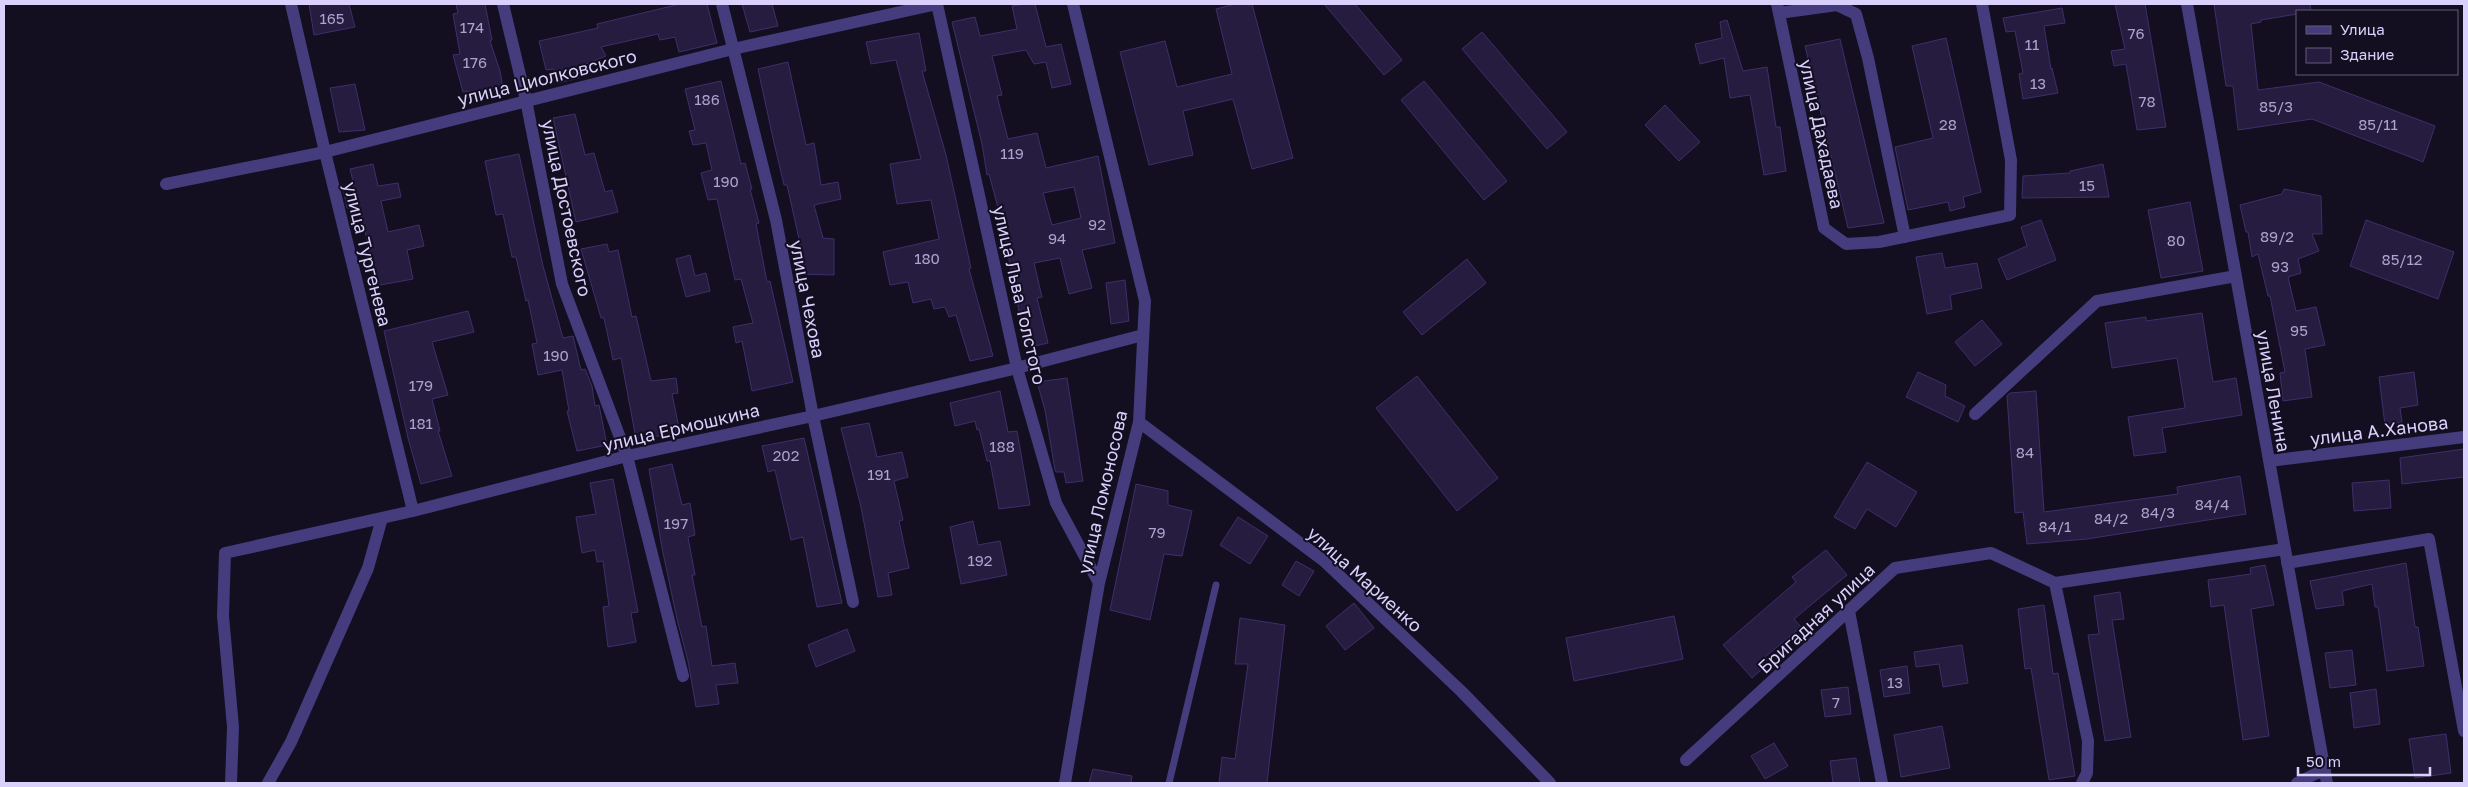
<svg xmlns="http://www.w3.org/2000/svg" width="2468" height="787" font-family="'Golos Text',sans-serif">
	<rect width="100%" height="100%" fill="#130e20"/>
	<path fill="#261c40" stroke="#3f2f6a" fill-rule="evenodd" d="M309 4H349L355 27 314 35Z
		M456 4H485L492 40 490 41 500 71 504 94 470 100 469 91 463 92 453 55 460 54 453 14 458 13Z
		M680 4H707L717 43 679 52 675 37 660 40 658 34 601 47 606 56 577 68 579 78 558 83 554 69 546 70 539 41 598 28 597 24Z
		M742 4H772L778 26 750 32Z
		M1025 4H1035L1046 47 1061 44 1071 84 1052 88 1046 62 1034 64 1026 50 992 56 1002 95 997 96 1008 139 1037 133 1046 168 1098 156 1115 243 1082 250 1092 288 1069 294 1060 258 1034 263 1042 297 1037 298 1048 343 1026 348 1002 223 989 174 987 175 982 144 952 22 975 17 980 36 1017 29 1012 6ZM1074 187 1081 218 1052 225 1043 193Z
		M1235 4H1252L1293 158 1252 169 1233 99 1183 111 1193 155 1149 165 1120 52 1165 41 1177 87 1232 74 1216 9Z
		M1324 4H1355L1402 60 1384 75Z
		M2115 4H2145L2166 127 2137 130 2126 64 2114 66 2111 51 2125 49Z
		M2214 4H2310L2311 11H2297V14L2261 20V22L2251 24 2258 90 2319 82 2435 126 2423 162 2312 119 2238 130 2233 86H2226Z
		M2062 8 2065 23 2044 26 2051 69 2052 68 2058 93 2023 99 2019 74 2023 73 2015 31 2006 32 2003 18Z
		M1727 20 1743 71 1767 67 1776 127H1780L1786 171 1764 175 1750 95 1730 98 1724 58 1700 64 1695 44 1722 38 1720 22Z
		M1482 32 1567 132 1547 149 1462 49Z
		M919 33 926 71H922L946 155 971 268 969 269 993 356 970 361 956 315 949 317 945 307 934 309 931 299 913 303 908 282 890 285 883 252 939 239 931 200 897 204 890 164 921 159 896 60 871 64 866 42Z
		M1946 38 1981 192 1963 197 1965 207 1950 211 1948 202 1908 210 1895 147 1933 138 1912 46Z
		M1840 39 1884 223 1848 228 1805 46Z
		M788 62 806 145 814 143 821 185 838 182 841 199 814 205 823 238 834 239V275L798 274 799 239 787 185H784L774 143 758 69Z
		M721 81 741 164 745 163 752 189H750L759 223 756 224 767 282 770 281 793 382 752 391 742 341 736 343 733 327 753 323 741 279 735 280 717 199 708 200 701 173 712 170 706 143 693 145 689 131 695 130 685 89Z
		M1424 81 1507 181 1484 200 1401 100Z
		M355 84 365 130 339 132 330 88Z
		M1665 105 1700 142 1679 161 1645 125Z
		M575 114 585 155 594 153 605 192 612 190 618 212 576 222 553 118Z
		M519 154 543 266 563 338 573 336 581 370 585 369 592 386 595 406 599 405 607 445 577 451 567 411H569L562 370 538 375 532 344 537 343 528 300 526 301 516 257H512L503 214 496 215 485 161Z
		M373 164 378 186 398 183 401 197 381 201 388 232 419 225 424 246 407 250 413 279 375 286 367 248H369L359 206 347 208 343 188 354 185 350 169Z
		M2103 164 2109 197 2022 198 2023 176 2070 173V171Z
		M2284 189 2321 196 2322 234H2312L2319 251 2298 259 2301 273 2288 277 2296 311 2316 307 2325 345 2305 349 2312 397 2283 401 2280 373 2285 372 2270 296H2268L2258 254 2252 257 2248 232H2246L2240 205 2282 194Z
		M2190 202 2203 271 2161 278 2148 210Z
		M2041 220 2056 260 2007 280 1998 259 2027 246 2021 227Z
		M2366 220 2454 252 2438 299 2350 266Z
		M607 244 609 252 618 250 632 317 636 316 651 381 676 378 678 393 672 394 680 433 636 439 621 358 613 360 604 318H601L581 249Z
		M1942 253 1945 268 1977 263 1982 288 1950 295 1952 309 1927 314 1916 257Z
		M690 255 695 276 706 273 710 291 686 297 676 259Z
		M1467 259 1486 283 1422 335 1403 312Z
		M1125 280 1129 321 1111 324 1106 283Z
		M468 311 474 332 432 342 448 395 432 399 440 431H438L452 476 421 484 408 438 384 331Z
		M2202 313 2213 382 2236 378 2242 415 2162 428 2166 452 2134 456 2128 417 2185 408 2177 358 2112 368 2105 323 2146 317V321Z
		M1982 320 2002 344 1975 366 1955 342Z
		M1918 372 1946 385 1945 396 1965 406 1958 422 1906 397Z
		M2414 372 2418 405 2400 408 2402 422 2385 425 2379 377Z
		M1417 376 1498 478 1457 511 1376 408Z
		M1067 378 1083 481 1066 483 1064 472H1056L1055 470 1045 410 1037 382Z
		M1000 391 1008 432 1017 431 1030 505 999 509 990 461H987L979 429 977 430 975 421 955 426 950 403Z
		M2036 391 2044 512 2178 494 2177 487 2240 476 2246 514 2087 539 2027 544 2023 512 2015 513 2007 396 2010 393Z
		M869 423 877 457 902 452 908 477 894 481 903 520 899 521 909 568 888 573 892 595 878 597 861 507 841 428Z
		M804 438 842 603 817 607 803 537 791 540 775 470 768 472 762 446Z
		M2464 449V477L2402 484 2400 458Z
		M1867 462 1917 492 1896 527 1867 509 1855 529 1834 517Z
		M672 464 682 505 690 503 695 535 688 537 695 575H692L702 627 706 626 712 666 735 663 738 683 716 685 719 704 696 707 688 661 677 619 662 548 649 469Z
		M613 479 638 612 631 613 636 642 608 647 603 607 609 606 603 561 597 562 595 550 582 553 576 517 596 514 590 483Z
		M2389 480 2391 508 2354 511 2352 483Z
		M1136 484 1168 491V505L1192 511 1182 556 1164 554 1150 620 1110 610Z
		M1238 517 1268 536 1250 564 1220 545Z
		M973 521 978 545 1000 541 1007 575 961 584 950 527Z
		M1826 550 1847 575 1794 619 1801 627 1765 657 1770 662 1752 678 1723 645 1796 582 1792 577Z
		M1296 561 1314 571 1299 596 1282 585Z
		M2406 563 2415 627H2418L2424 666 2387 671 2378 607H2375L2372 584 2342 591 2344 605 2316 609 2310 581Z
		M2265 565 2274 605 2251 609 2269 736 2243 740 2224 605 2211 607 2208 580 2251 574 2250 568Z
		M2120 592 2124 619 2112 620 2131 737 2105 741 2088 635 2099 634 2094 596Z
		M1354 603 1374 628 1345 650 1326 626Z
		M2044 605 2053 674 2058 673 2075 776 2049 780 2031 668 2025 669 2018 609Z
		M1674 616 1683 659 1574 681 1566 638Z
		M1240 618 1285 625 1267 783H1219L1222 757 1235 759 1248 664H1235Z
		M847 629 855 651 816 667 808 645Z
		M1962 645 1968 683 1943 687 1939 664 1916 667 1914 652Z
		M2352 650 2356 685 2330 688 2325 653Z
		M1907 666 1910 693 1884 697 1880 670Z
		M1848 687 1851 714 1825 717 1821 690Z
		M2376 689 2380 724 2354 728 2350 693Z
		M1942 726 1950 768 1901 777 1894 735Z
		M2446 734 2451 773 2415 778 2409 739Z
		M1774 743 1788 766 1765 779 1751 756Z
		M1856 758 1860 783H1833L1830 761Z
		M1093 769 1132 776 1131 783H1089Z"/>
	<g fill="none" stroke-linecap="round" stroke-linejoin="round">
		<path stroke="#443c7c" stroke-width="7" d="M1169 783 1216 585"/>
		<path stroke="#443c7c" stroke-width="12" d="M291 4 325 152 413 511
			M503 4 526 100 562 284 627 456 683 676
			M722 4 776 220 813 416 853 602
			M937 4 1017 368 1056 503 1099 583
			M1777 4 1824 228 1846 244 1879 242 2010 215 2011 160 1982 4
			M2187 4 2327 783
			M1779 13 1837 5 1856 14 1868 58 1905 237
			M166 184 325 152 733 49 937 4
			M1975 414 2097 301 2236 276
			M1139 422 1324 561 1462 692 1550 783
			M2269 461 2464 437
			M2287 563 2429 539 2464 731
			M2055 583 2088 741 2087 773 2082 783
			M1849 611 1882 783
			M1686 760 1895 568 1991 553 2055 583 2285 549
			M231 783 233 727 223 616 225 553 413 511 627 456 813 416 1017 368 1143 335
			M268 783 291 742 368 568 382 518
			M1065 783 1099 583 1139 422 1145 301 1073 4
			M2297 783 2325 769"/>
	</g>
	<g text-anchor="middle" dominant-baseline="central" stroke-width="4" stroke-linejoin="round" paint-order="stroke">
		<g font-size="15" fill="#aca4cd">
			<text x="332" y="18">165</text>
			<text x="472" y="27">174</text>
			<text x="2136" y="33">76</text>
			<text x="2032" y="44">11</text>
			<text x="475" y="62">176</text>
			<text x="2038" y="83">13</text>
			<text x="707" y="99">186</text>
			<text x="2147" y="101">78</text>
			<text x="2276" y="106">85/3</text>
			<text x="1948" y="124">28</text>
			<text x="2378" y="124">85/11</text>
			<text x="1012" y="153">119</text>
			<text x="726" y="181">190</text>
			<text x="2087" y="185">15</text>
			<text x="1097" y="224">92</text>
			<text x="2277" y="236">89/2</text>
			<text x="1057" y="238">94</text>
			<text x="2176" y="240">80</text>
			<text x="927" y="258">180</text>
			<text x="2402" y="259">85/12</text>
			<text x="2280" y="266">93</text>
			<text x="2299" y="330">95</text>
			<text x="556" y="355">190</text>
			<text x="421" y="385">179</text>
			<text x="421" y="423">181</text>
			<text x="1002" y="446">188</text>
			<text x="2025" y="452">84</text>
			<text x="786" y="455">202</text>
			<text x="879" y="474">191</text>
			<text x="2212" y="504">84/4</text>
			<text x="2158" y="512">84/3</text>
			<text x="2111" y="518">84/2</text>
			<text x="676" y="523">197</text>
			<text x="2055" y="526">84/1</text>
			<text x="1157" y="532">79</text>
			<text x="980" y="560">192</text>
			<text x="1895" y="682">13</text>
			<text x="1836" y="702">7</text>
		</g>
		<g font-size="18" fill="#d9d1fc" stroke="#130e20">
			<text transform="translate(547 77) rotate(-14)">улица Циолковского</text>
			<text transform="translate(1822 134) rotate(78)">улица Дахадаева</text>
			<text transform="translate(567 208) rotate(78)">улица Достоевского</text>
			<text transform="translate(368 254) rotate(76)">улица Тургенева</text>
			<text transform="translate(1020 295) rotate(77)">улица Льва Толстого</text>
			<text transform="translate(808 299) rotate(79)">улица Чехова</text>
			<text transform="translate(2274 391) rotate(80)">улица Ленина</text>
			<text transform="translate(681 427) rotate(-13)">улица Ермошкина</text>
			<text transform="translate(2379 430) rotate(-7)">улица А.Ханова</text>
			<text transform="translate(1102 492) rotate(-77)">улица Ломоносова</text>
			<text transform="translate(1365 579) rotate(42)">улица Мариенко</text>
			<text transform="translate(1816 618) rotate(-43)">Бригадная улица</text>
		</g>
	</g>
	<rect width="2468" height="787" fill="none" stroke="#d9d1fc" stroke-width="10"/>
	<rect x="2296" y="10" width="162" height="65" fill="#130e20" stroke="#625c78"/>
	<rect x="2306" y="26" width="25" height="8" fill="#443c7c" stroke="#625c78"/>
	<text x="2340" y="35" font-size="15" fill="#d9d1fc">Улица</text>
	<rect x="2306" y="48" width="25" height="15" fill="#261c40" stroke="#625c78"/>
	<text x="2340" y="60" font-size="15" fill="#d9d1fc">Здание</text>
	<path d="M2298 767v8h132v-8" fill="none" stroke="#d9d1fc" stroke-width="2.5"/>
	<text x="2306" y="767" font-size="15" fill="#d9d1fc" stroke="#130e20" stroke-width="4" paint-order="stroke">50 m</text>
</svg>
